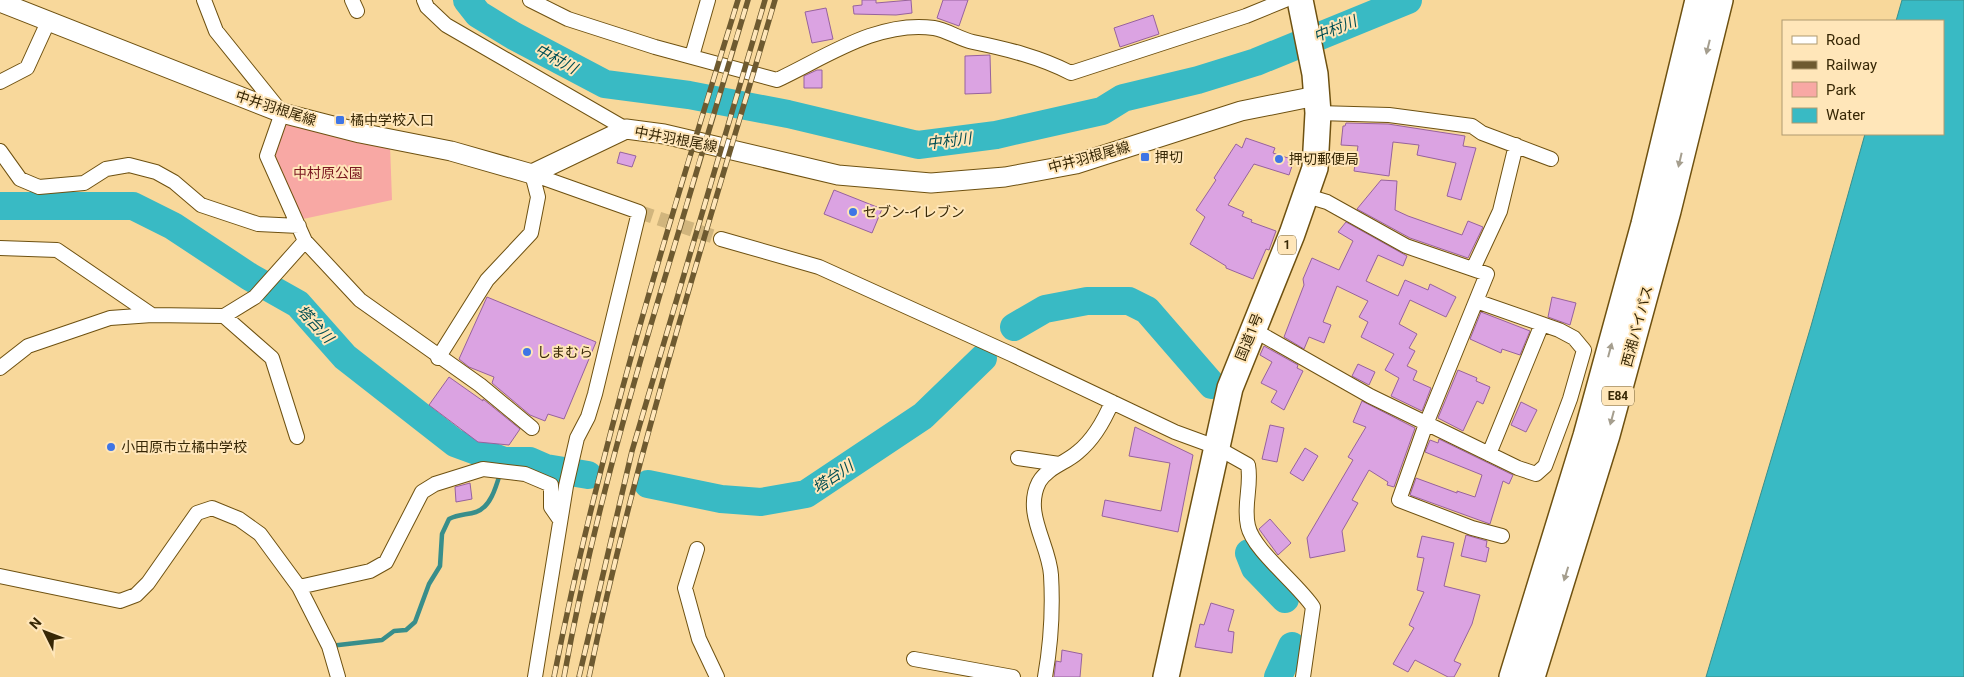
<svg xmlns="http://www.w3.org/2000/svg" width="1964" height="677" font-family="Roboto,'Noto Sans JP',sans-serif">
	<rect width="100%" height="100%" fill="#f8d89b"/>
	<path fill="#f8a8a4" d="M286 124 390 145 392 200 303 219 275 155Z"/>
	<path fill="#39bac4" stroke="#388e8b" d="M1902 0H1964V677H1706L1811 326 1865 134H1943V21H1896Z"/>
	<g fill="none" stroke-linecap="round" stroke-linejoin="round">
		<path stroke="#388e8b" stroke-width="4.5" d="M330 646 382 640 394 631 406 630 415 622 429 584 440 566 442 534 449 519C459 514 467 515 476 512 494 506 498 477 504 461"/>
		<path stroke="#39bac4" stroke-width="28" d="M467 0 478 14 514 36 605 84 689 95 788 114 918 145 996 135 1102 111 1123 98 1198 80 1256 62 1408 0
			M0 206H133L173 226 250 277 298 304 345 357 455 443 504 461H530L546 468 588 475
			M1014 327 1045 309 1087 301H1129L1147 310 1212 385
			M648 484 721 499 761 502 806 494 923 416 983 358
			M1249 553 1255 568 1285 599
			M1278 677 1292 646"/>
	</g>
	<path fill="#dba3e2" stroke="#97629d" d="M862 0H876V3L911 0 912 13 896 15 854 14 853 6 862 5Z
		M943 0H968L959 26 937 18Z
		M826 8 833 39 812 43 805 12Z
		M1153 15 1159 34 1120 47 1114 28Z
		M990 55 991 93 965 94V56Z
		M817 70H822V88H804V76Z
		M1346 123 1388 124 1465 136 1463 146 1476 148 1461 200 1447 196 1456 163 1417 155 1419 145 1393 142 1389 176 1354 171 1358 146 1341 145 1343 126H1345Z
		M1246 138 1275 148 1273 153 1294 160 1289 175 1254 164 1228 205 1244 212 1242 216 1252 220 1251 222 1276 231 1269 250 1266 249 1253 279 1226 268V266L1190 244 1205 217 1196 210 1216 180 1214 178 1236 144 1242 148Z
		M620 152 636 156 632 167 617 163Z
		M1381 180 1397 181 1395 210 1408 216 1462 235 1468 221 1483 227 1468 258 1410 238 1357 209Z
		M834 190 882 209 872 233 824 214Z
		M1346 222 1407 256 1403 266 1378 255 1366 281 1398 296 1405 280 1428 290 1430 284 1456 297 1446 317 1410 300 1399 324 1417 334 1409 348 1415 351 1407 366 1417 371 1413 380 1431 388 1422 411 1391 396 1399 378 1385 370 1394 354 1361 337 1368 322 1359 317 1368 301 1337 286 1323 322 1331 325 1324 343 1309 337 1304 349 1284 337 1304 285 1303 279 1312 258 1339 270 1353 241 1338 232Z
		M487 297 596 342 564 419 548 414 545 421 530 415 492 383 494 377 469 367 459 359Z
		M1552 297 1576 303 1570 325 1548 317Z
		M1481 312 1530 331 1520 355 1502 349 1501 353 1470 339Z
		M1264 346 1298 365 1297 368 1303 371 1284 410 1271 402 1277 391 1261 383 1272 362 1260 355Z
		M1358 364 1375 372 1369 385 1352 376Z
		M1458 370 1477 378 1476 381 1490 387 1483 404 1477 401 1463 431 1438 418Z
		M449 377 483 401V399L520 429 509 445 478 442 429 405Z
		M1362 401 1415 428 1394 487 1387 485 1388 482 1369 470 1352 500 1358 503 1342 531 1345 551 1310 558 1307 538 1353 460 1348 457 1366 427 1353 422Z
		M1521 402 1537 410 1526 432 1511 425Z
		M1270 425 1284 428 1277 462 1262 459Z
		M1135 427 1193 455 1178 532 1102 516 1105 500 1161 511 1170 463 1129 456Z
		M1439 439 1513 475 1509 484 1503 481 1490 524 1410 495 1416 478 1457 493V491L1475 497 1482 475 1425 452 1430 440 1438 443Z
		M1305 448 1318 456 1303 481 1290 473Z
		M470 483 472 499 456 502 455 487Z
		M1270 519 1291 543 1278 555 1259 529Z
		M1466 535 1487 541 1486 547 1489 548 1486 562 1461 556Z
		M1422 536 1454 543 1444 586 1480 595 1472 624 1454 661 1461 664 1454 677H1448L1415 660 1408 672 1393 664 1414 628 1409 625 1424 592 1417 590 1424 558 1417 557Z
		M1211 603 1234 610 1228 631 1234 632 1232 653 1195 647 1200 624 1204 625Z
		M1062 650 1082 654 1080 677H1054L1056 661 1061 662Z"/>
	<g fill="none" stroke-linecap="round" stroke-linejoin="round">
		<path stroke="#d1b57d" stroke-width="14" stroke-dasharray="14 7" stroke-linecap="butt" d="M639 212 721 239"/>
		<g stroke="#6e5111" stroke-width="16">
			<path id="street" d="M352 0 357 11
				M424 0 427 7 446 25 626 129
				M530 0 568 19 655 47 777 80C826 57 878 20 934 28 947 30 959 39 973 42 1007 49 1040 57 1071 73L1246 16 1285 0
				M692 56 708 0
				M0 82 27 68 48 22
				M1318 113 1389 115 1472 126 1482 133 1551 159
				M0 151 20 179 39 187 84 183 106 169 129 165 156 172 174 182 201 205 258 224 299 226
				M532 174 639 212 595 394 588 417 577 438 566 486 535 677
				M1307 196 1327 202 1406 246 1487 274 1426 424 1399 500 1472 528 1502 536
				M721 239 819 267 1011 354 1175 432 1216 447 1248 465C1252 486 1243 505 1248 526 1253 550 1298 584 1313 607L1303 677
				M305 241 360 300 480 385 532 428
				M0 248 57 250 152 315
				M1473 269 1500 211 1516 145
				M224 316 272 358 297 437
				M1252 329 1370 396 1518 468 1536 474 1545 466 1570 399 1584 350 1574 338 1559 330 1476 301
				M438 358 487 280 531 233 538 197 532 174
				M0 368 28 346 110 318 152 315 224 316 255 297 305 241 267 156 282 113 216 31 204 0
				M1489 454 1542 324
				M1018 458 1059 464
				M697 549 685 588 699 639 717 677
				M0 576 120 601 136 595 148 583 197 513 212 508 239 519 260 534 299 587 329 646 338 677
				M299 587 370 571 386 562 422 492 435 484 483 469 525 474 551 485V507L560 520
				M914 659 1013 677
				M1045 677C1051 643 1053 609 1051 575 1049 544 1023 513 1039 482 1048 467 1066 463 1078 452 1094 439 1104 421 1112 402"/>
		</g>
		<g stroke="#6e5111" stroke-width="21">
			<path id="secondary" d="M0 2 282 113 360 133 451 151 532 174 626 129 664 134 838 175 931 183 1005 177 1076 164 1241 111 1316 96"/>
		</g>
		<g stroke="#6e5111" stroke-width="28">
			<path id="highway" d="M1166 677 1230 388 1292 234 1315 168 1318 113 1315 74 1300 0
				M1512 677 1586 436 1644 224 1698 0
				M1532 677 1607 435 1668 211 1720 0"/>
		</g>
		<use href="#street" stroke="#fff" stroke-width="14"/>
		<use href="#secondary" stroke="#fff" stroke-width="19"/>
		<use href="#highway" stroke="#fff" stroke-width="25"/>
		<g stroke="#6e5a30" stroke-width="5.5">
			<path id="rail" d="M554 677C599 447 669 223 738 0
				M564 677C589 537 628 400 669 264 695 176 721 88 748 0
				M579 677 632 451 765 0
				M589 677C637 447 709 225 775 0"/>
		</g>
		<use href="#rail" stroke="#ffe6b9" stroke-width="4" stroke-dasharray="11" stroke-linecap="butt"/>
	</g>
	<defs><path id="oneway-solid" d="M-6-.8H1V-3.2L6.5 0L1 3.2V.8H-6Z" transform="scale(1.25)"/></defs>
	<g fill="#a59e8e">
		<use href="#oneway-solid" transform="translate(1708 47) rotate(104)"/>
		<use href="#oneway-solid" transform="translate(1680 160) rotate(103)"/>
		<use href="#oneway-solid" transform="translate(1610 350) rotate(-75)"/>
		<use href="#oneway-solid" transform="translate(1612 418) rotate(105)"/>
		<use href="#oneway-solid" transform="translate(1566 574) rotate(107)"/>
	</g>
	<g fill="#3f75e5" stroke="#ffe6b9" stroke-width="2">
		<rect x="335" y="115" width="10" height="10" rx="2.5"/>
		<rect x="1140" y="152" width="10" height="10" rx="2.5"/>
		<circle cx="1279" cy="159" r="5"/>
		<circle cx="853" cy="212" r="5"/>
		<circle cx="527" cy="352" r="5"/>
		<circle cx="111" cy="447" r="5"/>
	</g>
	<g text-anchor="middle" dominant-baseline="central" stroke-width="4" stroke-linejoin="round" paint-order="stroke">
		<g fill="#ffe6b9" stroke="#73603b" stroke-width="1">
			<rect x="1278" y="235.5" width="18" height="19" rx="4"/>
			<rect x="1602" y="386.5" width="32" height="19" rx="4"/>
		</g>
		<g font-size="12" font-weight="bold" fill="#372705">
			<text x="1287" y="245">1</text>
			<text x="1618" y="396">E84</text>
		</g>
		<g font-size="14" fill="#372705" stroke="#ffe6b9">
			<text transform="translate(276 108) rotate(18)">中井羽根尾線</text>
			<text transform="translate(676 139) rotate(11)">中井羽根尾線</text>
			<text transform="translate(1089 157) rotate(-15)">中井羽根尾線</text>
			<text transform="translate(1637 326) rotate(-75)">西湘バイパス</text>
			<text transform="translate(1249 337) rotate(-68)">国道1号</text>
		</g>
		<g font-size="14" fill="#372705" stroke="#ffe6b9" text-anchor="start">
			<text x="350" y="120">橘中学校入口</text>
			<text x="1155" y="157">押切</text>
			<text x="1289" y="159">押切郵便局</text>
			<text x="863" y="212">セブン-イレブン</text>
			<text x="537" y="352">しまむら</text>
			<text x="121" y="447">小田原市立橘中学校</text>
		</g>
		<g font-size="14" fill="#7a171f" stroke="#ffe6b9">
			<text x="328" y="173">中村原公園</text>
		</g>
		<g font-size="15" font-style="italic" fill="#004e53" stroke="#ffe6b9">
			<text transform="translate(1335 29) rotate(-22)">中村川</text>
			<text transform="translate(556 59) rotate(28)">中村川</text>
			<text transform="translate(949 141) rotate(-7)">中村川</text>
			<text transform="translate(315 324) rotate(47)">塔台川</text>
			<text transform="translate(833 477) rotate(-34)">塔台川</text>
		</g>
	</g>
	<rect x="1782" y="20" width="162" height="115" fill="#ffe6b9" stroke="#af9a71"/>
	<rect x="1792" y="36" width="25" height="8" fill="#ffffff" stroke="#af9a71"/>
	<text x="1826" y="45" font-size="15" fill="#372705">Road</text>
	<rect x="1792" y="61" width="25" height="8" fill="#6e5a30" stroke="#af9a71"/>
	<text x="1826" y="70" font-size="15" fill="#372705">Railway</text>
	<rect x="1792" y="82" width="25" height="15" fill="#f8a8a4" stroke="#af9a71"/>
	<text x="1826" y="95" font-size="15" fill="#372705">Park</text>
	<rect x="1792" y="108" width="25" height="15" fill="#39bac4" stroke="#af9a71"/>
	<text x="1826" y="120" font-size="15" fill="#372705">Water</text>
	<g transform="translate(45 632) rotate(312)" stroke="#ffe6b9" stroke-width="4" paint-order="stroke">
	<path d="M0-4L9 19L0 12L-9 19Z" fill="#372705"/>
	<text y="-8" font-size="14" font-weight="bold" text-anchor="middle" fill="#372705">N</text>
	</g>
</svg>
